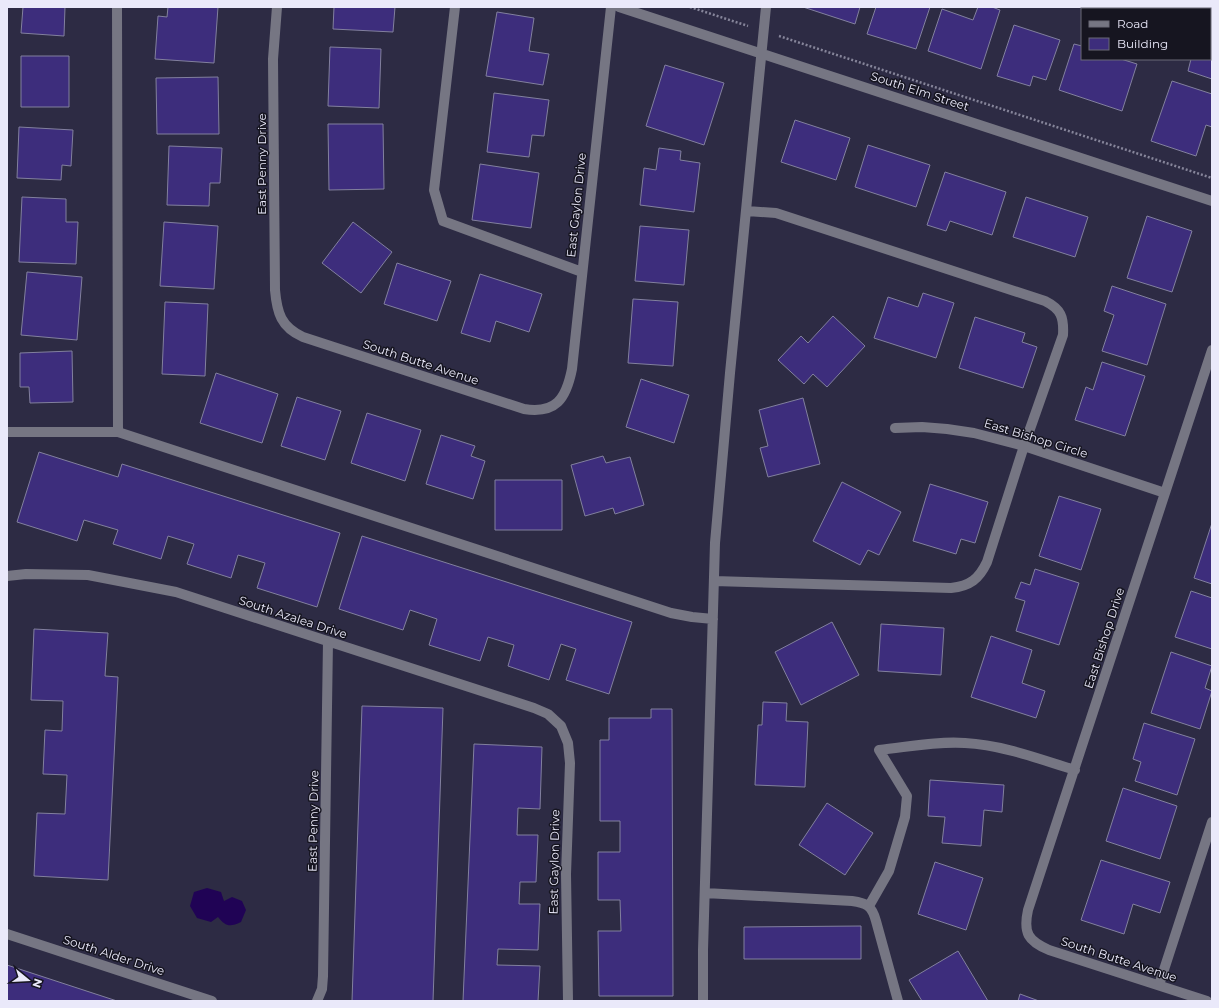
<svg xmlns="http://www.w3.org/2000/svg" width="1219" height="1008" font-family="Montserrat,sans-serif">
	<rect width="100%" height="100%" fill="#2d2b44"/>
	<path fill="#373353" d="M1093 7H1171V9H1100Z"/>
	<path fill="#200355" d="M207 888 221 892 224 901 232 897 242 901 246 910 241 922C230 927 226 927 218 917L211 922 197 918 190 906 194 892Z"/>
	<path fill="#3d2d7c" stroke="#82809e" d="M23 7H65L64 36 21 33Z
		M168 7H218L214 63 155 59 158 16 167 17Z
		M334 7H395L393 32 333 29Z
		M803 7H860L855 24Z
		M876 7H930L916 49 867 34Z
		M978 7H992L1000 10 981 69 928 51 942 9 973 20Z
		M497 12 534 18 529 51 549 54 543 85 486 76Z
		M1210 12H1212V79L1188 71 1191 59H1210Z
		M1014 25 1060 40 1046 80 1033 76 1030 86 997 76Z
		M1074 44 1082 46V59H1121L1137 64 1122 111 1059 90Z
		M330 47 381 49 379 108 328 106Z
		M21 56H69V107H21Z
		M665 65 724 83 704 145 646 126Z
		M218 77 219 134H157L156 78Z
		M1172 81 1212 94V127L1206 125 1196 156 1151 141Z
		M494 93 549 100 544 136 532 135 529 157 487 152Z
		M795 120 850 138 836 180 781 162Z
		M328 124H383L384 189 329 190Z
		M19 127 73 130 71 166 62 165 61 180 17 178Z
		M868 145 930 165 916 207 855 187Z
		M169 146 222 148 220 183H210L209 206 167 205Z
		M659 148 681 151 680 160 700 163 694 212 640 205 644 168 656 170Z
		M480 164 539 173 531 228 472 220Z
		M945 172 1006 192 992 235 950 221 946 231 927 225Z
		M22 197 66 199V222H78L76 264 19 262Z
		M1026 197 1088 217 1075 257 1013 237Z
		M1147 216 1192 231 1172 292 1127 278Z
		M164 222 218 226 214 289 160 286Z
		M353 222 392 252 361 293 322 263Z
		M640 226 689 230 684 285 635 281Z
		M397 263 451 281 437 321 384 304Z
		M27 272 82 277 77 340 21 335Z
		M480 274 542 294 529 332 496 321 490 342 461 333Z
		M1112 286 1166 304 1147 365 1102 351 1114 315 1104 311Z
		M923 293 954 303 936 358 874 338 888 297 918 307Z
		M633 299 678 302 673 366 628 363Z
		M165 302 208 304 205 376 162 374Z
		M833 316 865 346 827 387 813 374 804 384 778 360 801 336 808 343Z
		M975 317 1025 333 1022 342 1037 347 1023 388 959 368Z
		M72 351 73 402 30 403 29 387H20V353Z
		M1102 362 1145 376 1125 436 1075 420 1086 387 1093 390Z
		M216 373 278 394 262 443 200 423Z
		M641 379 689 395 674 443 626 427Z
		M297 397 341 411 325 460 281 446Z
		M803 398 820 464 768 477 760 448 768 446 759 410Z
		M367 413 421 430 405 481 351 463Z
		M441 435 475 446 471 456 485 461 473 499 426 484Z
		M39 452 118 477 122 464 340 533 317 607 257 588 265 563 238 555 231 578 187 564 194 544 168 536 161 559 113 544 118 530 84 520 77 541 17 522Z
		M603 456 606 463 630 457 644 505 615 514 613 508 585 516 571 465Z
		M495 480H562V530H495Z
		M842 482 901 512 879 555 868 550 860 565 813 541Z
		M930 484 988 502 975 543 961 539 956 554 913 541Z
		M1059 496 1101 509 1081 570 1039 556Z
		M1212 523V584L1194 578Z
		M362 536 632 622 609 694 566 680 576 649 561 644 549 680 508 666 514 645 488 637 480 661 429 645 437 619 410 610 403 630 339 609Z
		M1035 569 1079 583 1059 645 1016 631 1025 601 1015 598 1021 582 1030 585Z
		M1191 591 1212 598V649L1175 637Z
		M832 622 859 675 801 705 775 652Z
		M881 624 944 628 941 675 878 671Z
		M34 629 108 633 105 676 118 677 108 880 34 876 37 813 65 814 67 775 43 774 45 730 62 731 63 701 31 700Z
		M991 636 1032 650 1022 683 1045 691 1036 718 971 697Z
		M1171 652 1212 666 1205 688 1212 691 1200 729 1151 713Z
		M763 702 787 703 786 721 808 722 805 787 755 785 758 725H762Z
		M362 706 443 708 433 1001H352Z
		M651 709H672L673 996H599L598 931H621L620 900H598V852H620V821H600V740H609V718H651Z
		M1144 723 1195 739 1177 795 1135 781 1141 762 1133 759Z
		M474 744 542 747 540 809 518 808 517 835H538L536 882H520L519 904H540L538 950 498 949 497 965 540 966 538 1001H463Z
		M930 780 1004 785 1002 812 984 810 981 846 942 843 945 817 928 816Z
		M1123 788 1177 806 1160 859 1106 841Z
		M827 803 873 833 845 875 799 845Z
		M1101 860 1170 882 1160 913 1133 904 1124 934 1081 920Z
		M935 862 983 878 966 930 918 914Z
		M861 926V959H744V927Z
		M958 951 988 1001H922L909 980Z
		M7 965 117 1001H7Z
		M1020 994 1039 1001H1018Z"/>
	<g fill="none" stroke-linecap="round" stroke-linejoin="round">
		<path stroke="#86859a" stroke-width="2.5" stroke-dasharray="2 2" stroke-linecap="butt" d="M690 7 748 26
			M779 36 1212 178"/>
		<path stroke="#767683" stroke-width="10" d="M117 7 118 432
			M277 7 273 59 275 290C277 313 281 327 303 337L524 409C556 414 566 399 572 369L611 7
			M455 7 434 190 443 221 582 272
			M619 7 1212 201
			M1107 7 1113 9
			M1161 9 1162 7
			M895 428 922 427 947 429 974 433 1024 446 1165 493
			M7 432H118L671 613 692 617 713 619
			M7 576 26 574 88 575 176 592 534 708 548 714 561 726 568 743 570 763 566 874 568 1001
			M714 581 951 588C970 586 979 579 987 562L1024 446 1063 335C1064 317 1061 309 1045 301L776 213 747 211
			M705 893 852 901C867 903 872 906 876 921L898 1001
			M869 906 889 871 905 817 907 796 879 750C908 747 937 741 965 743 1003 745 1039 759 1075 770
			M7 934 212 1001
			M1159 985 1212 822
			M317 1001 322 989 323 976 328 641
			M703 1001V950L715 543 730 373 766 7
			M1207 1001 1049 950C1028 941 1023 933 1028 910L1212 350"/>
	</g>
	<g text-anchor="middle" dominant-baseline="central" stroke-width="3" stroke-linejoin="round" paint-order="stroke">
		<g font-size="12" fill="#eae9fa" stroke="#161520">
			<text transform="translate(920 91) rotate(18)">South Elm Street</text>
			<text transform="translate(261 164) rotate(-90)">East Penny Drive</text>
			<text transform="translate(576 205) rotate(-84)">East Gaylon Drive</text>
			<text transform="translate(421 362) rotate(18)">South Butte Avenue</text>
			<text transform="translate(1036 438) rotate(17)">East Bishop Circle</text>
			<text transform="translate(293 617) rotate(18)">South Azalea Drive</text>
			<text transform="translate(1104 638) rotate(-72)">East Bishop Drive</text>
			<text transform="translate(313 821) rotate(-89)">East Penny Drive</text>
			<text transform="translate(554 862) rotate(-89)">East Gaylon Drive</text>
			<text transform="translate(114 955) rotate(18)">South Alder Drive</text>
			<text transform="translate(1119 959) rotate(18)">South Butte Avenue</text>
		</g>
	</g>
	<rect width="1219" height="1008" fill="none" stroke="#eae9fa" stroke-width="16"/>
	<rect x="1081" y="8" width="130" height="52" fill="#161520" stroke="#6b6a77"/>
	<rect x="1089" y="21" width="20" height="6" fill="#767683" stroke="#6b6a77"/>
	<text x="1117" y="28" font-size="12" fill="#eae9fa">Road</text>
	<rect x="1089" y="38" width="20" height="12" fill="#3d2d7c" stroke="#6b6a77"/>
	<text x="1117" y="48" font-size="12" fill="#eae9fa">Building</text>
	<g transform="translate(28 980) rotate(108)" stroke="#161520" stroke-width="3" paint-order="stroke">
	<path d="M0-3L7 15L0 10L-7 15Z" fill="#eae9fa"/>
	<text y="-6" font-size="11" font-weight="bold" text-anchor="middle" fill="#eae9fa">N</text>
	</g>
</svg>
